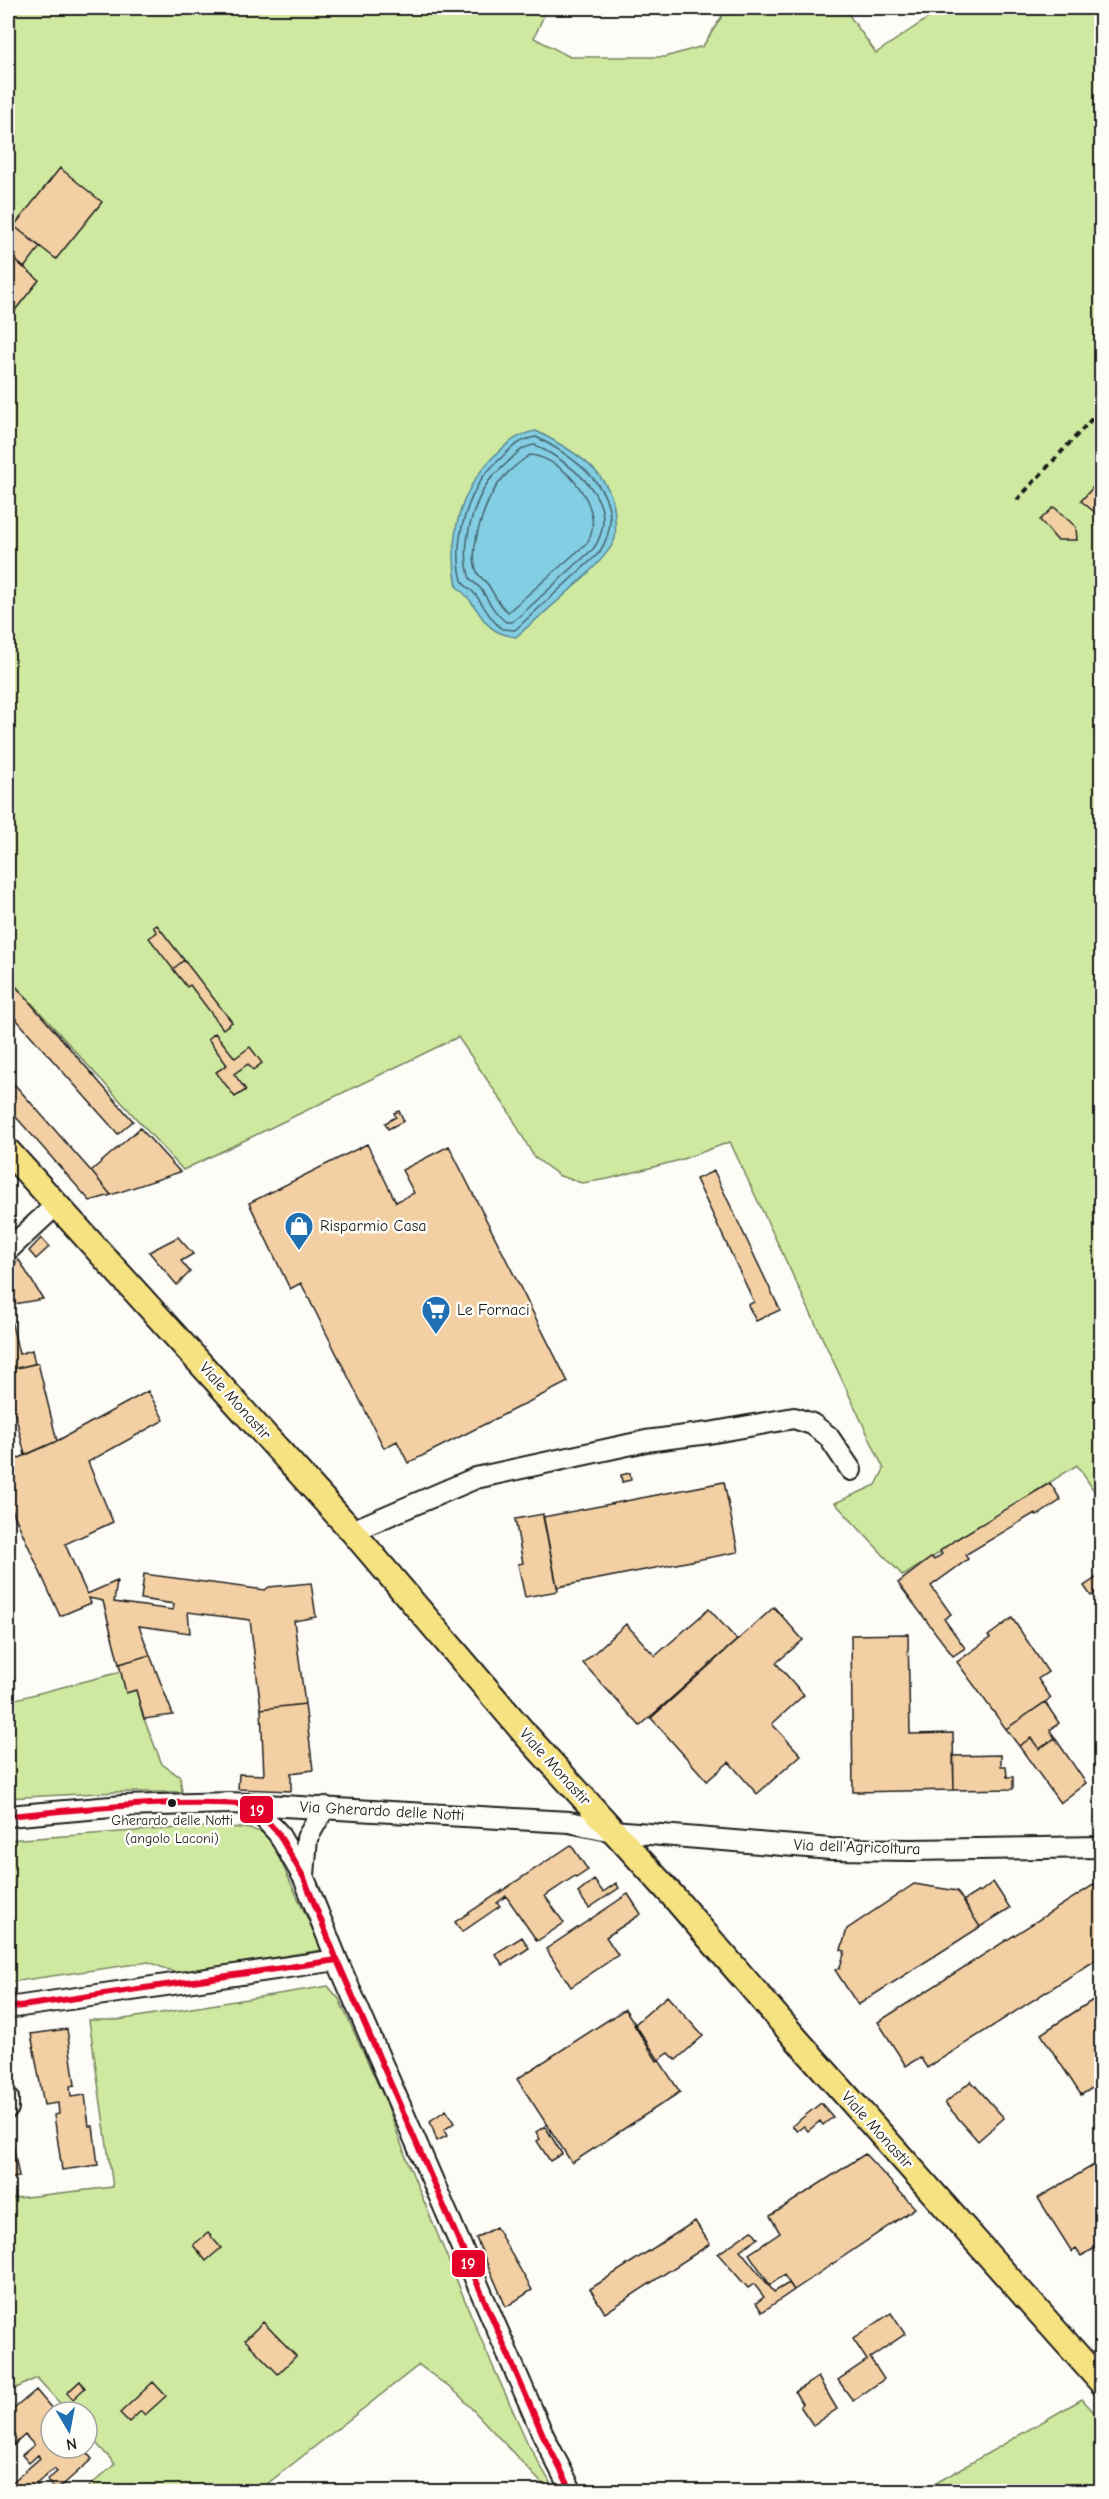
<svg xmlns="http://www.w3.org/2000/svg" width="1109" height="2499" font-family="'Comic Neue',sans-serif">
	<rect width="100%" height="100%" fill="#fdfcf7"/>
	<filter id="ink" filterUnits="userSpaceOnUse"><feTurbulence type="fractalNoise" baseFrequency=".0167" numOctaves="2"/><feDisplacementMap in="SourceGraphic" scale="12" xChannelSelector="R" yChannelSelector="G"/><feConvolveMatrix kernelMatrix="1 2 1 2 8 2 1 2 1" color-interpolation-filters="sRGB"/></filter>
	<g filter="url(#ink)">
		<path fill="#cfeaa0" stroke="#76835e" stroke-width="1.5" d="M8 8H547L534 38 570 57H665L703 46 724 13 723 8H844L876 53 943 8H1101V1501L1077 1465 903 1576 835 1503 876 1485 884 1469 730 1142 680 1160 608 1179 582 1183 560 1176 534 1157 509 1112 458 1037 183 1170 8 977Z
			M121 1672 126 1693 136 1690 144 1719 162 1764 180 1777 182 1792H116L8 1798V1701Z
			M179 1828C203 1828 250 1823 269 1836L322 1950 176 1973 149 1962 11 1982 8 1956V1840Z
			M328 1986 339 1999 387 2104 408 2163 486 2351 528 2444 555 2491H549L458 2394 419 2365 258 2491H84L115 2464 87 2433V2412H68L37 2378 8 2392V2199L113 2187 89 2020H118Z
			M1082 2399 1101 2420V2491H922Z"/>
		<path fill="#83cee3" stroke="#5a8793" stroke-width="1.5" d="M536 431C571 449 615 473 615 518 615 525 617 535 614 541 604 565 538 617 516 637 478 632 483 607 457 587 448 539 458 493 493 457 507 444 517 434 536 431Z"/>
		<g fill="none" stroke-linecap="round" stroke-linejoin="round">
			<path stroke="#45636c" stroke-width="1.5" d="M536 437C579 459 634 499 599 553L515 630 502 629C488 618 485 606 474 593 470 588 464 587 462 580 453 547 464 507 482 478 487 471 495 464 501 458 512 447 521 439 536 437Z
				M535 445C572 464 624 501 594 548L523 613 512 622H506C494 613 489 601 481 589 477 584 471 582 469 576 461 546 472 507 488 482 493 475 502 468 508 462 516 454 523 446 535 445Z
				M530 455C564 458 608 509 587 543L508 612C499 605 495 596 489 586 486 581 479 577 477 572 468 550 484 506 496 487 504 475 518 463 530 455Z"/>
		</g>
		<path fill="#f3d0a4" stroke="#1c1c1c" stroke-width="1.5" d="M60 168 102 202 56 259 14 226Z
			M14 226 40 247 24 268 8 254V233Z
			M8 254 39 280 8 319Z
			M1102 477V518L1081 501Z
			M1054 507 1076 527 1077 540H1057L1040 520Z
			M157 925 184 960 173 969 149 938 157 932 153 927Z
			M184 960 232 1022 223 1029 190 985 187 987 173 969Z
			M12 982 133 1121 118 1134 8 1010V986Z
			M215 1033 235 1058 250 1047 262 1063 253 1070 248 1064 234 1074 246 1090 235 1097 216 1072 227 1065 208 1039Z
			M8 1077 91 1171 111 1195 90 1201 8 1108Z
			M399 1111 404 1121 388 1129 385 1123 396 1117 394 1113Z
			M140 1128 180 1172 111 1195 91 1171Z
			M367 1144 396 1202 414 1193 402 1170 449 1146 568 1382 408 1463 397 1441 384 1448 301 1283 290 1289 249 1203Z
			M714 1171 780 1310 756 1321 748 1305 754 1302 696 1179Z
			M178 1237 193 1254 181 1261 190 1272 177 1285 149 1252Z
			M41 1238 49 1247 36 1259 29 1251Z
			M19 1260 43 1299 14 1304 8 1291V1269Z
			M8 1307 19 1354 32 1350 35 1364 8 1370Z
			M38 1363 57 1441 25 1455 8 1384V1370Z
			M148 1391 164 1420 88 1462 113 1522 65 1544 87 1594 117 1581 114 1602 173 1610 174 1604 141 1599 144 1574 265 1590 269 1587 311 1583 316 1617 294 1621 305 1704 261 1709 250 1620 188 1612 190 1633 139 1626 150 1655 119 1664 103 1601 89 1598 91 1603 60 1616 8 1501V1463L57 1441Z
			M630 1473 631 1480 622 1482 621 1475Z
			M724 1482 738 1552 557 1587 543 1517Z
			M1050 1483 1061 1500 1037 1516 1035 1513 965 1555 968 1559 931 1586 951 1614 944 1619 965 1648 953 1656 898 1583 932 1557 934 1560 942 1554 940 1551 955 1540Z
			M543 1514 558 1591 525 1597 518 1564 523 1563 515 1519Z
			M1102 1574V1589L1091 1596 1084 1586Z
			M774 1607 803 1640 776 1663 804 1695 772 1724 801 1755 757 1794 729 1762 707 1781 651 1718Z
			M709 1609 737 1640 640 1726 583 1663 626 1624 655 1656Z
			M1012 1618 1048 1672 1038 1679 1051 1698 1006 1729 957 1662 990 1638 988 1636Z
			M908 1634 910 1734 953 1733 954 1790 853 1792 851 1635Z
			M150 1655 173 1715 144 1719 136 1690 126 1693 119 1664Z
			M1045 1702 1059 1723 1050 1730 1055 1738 1039 1749 1031 1738 1019 1746 1006 1729Z
			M305 1704 313 1770 291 1773V1791L238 1789 239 1774 264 1775 261 1709Z
			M1031 1738 1039 1749 1055 1738 1086 1783 1060 1803 1019 1746Z
			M1001 1755V1766H1006L1007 1777H1013V1789L954 1790 953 1756Z
			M571 1845 588 1870 576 1878 575 1876 545 1896 564 1923 537 1941 506 1896 497 1903 500 1906 462 1932 455 1922Z
			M594 1880 603 1892 616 1883 619 1888 589 1908 578 1893Z
			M1101 1880 1102 1956 927 2068 920 2057 906 2066 878 2022Z
			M993 1882 1010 1908 980 1927 963 1901 979 1891 980 1892Z
			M914 1884 957 1891 980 1927 858 2005 835 1970 840 1967 845 1951 841 1950 847 1929Z
			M628 1894 641 1914 606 1937 618 1955 571 1987 546 1949Z
			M522 1937 529 1948 503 1965 495 1954Z
			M1102 1994V2082L1081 2095 1041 2034Z
			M667 1996 703 2036 676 2060 669 2053 657 2061 634 2025Z
			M625 2009 680 2092 572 2163 517 2079Z
			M67 2029 75 2085 70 2086 71 2097 85 2095 89 2126H93L98 2165 62 2170 54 2115 59 2114 58 2103 44 2105 31 2034Z
			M971 2081 1004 2118 978 2141 945 2103Z
			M821 2103 833 2117 823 2125 820 2121 808 2131 804 2126 797 2131 792 2126Z
			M446 2110 454 2123 444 2130 447 2136 437 2141 430 2121Z
			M545 2126 562 2154 550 2161 537 2141 540 2139 536 2132Z
			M13 2144 19 2177 8 2179V2145Z
			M865 2154 915 2208 794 2290 784 2275 770 2285 749 2254 780 2233 770 2216Z
			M1099 2162 1102 2166V2244L1081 2256 1076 2249 1072 2252 1038 2198Z
			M695 2221 710 2244 605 2313 590 2289Z
			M496 2227 532 2290 506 2307 476 2238Z
			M752 2230 758 2238 740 2250 774 2292 789 2283 794 2290 762 2312 756 2303 764 2297 754 2284 748 2288 718 2254Z
			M208 2233 221 2248 206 2261 193 2245Z
			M891 2313 905 2334 870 2358 884 2379 853 2401 838 2380 867 2360 853 2339Z
			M263 2322 296 2356 278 2374 245 2340Z
			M818 2377 837 2409 813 2425 800 2406 802 2404 795 2392Z
			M80 2381 85 2388 73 2399 67 2393Z
			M153 2382 166 2396 145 2415 141 2411 129 2422 120 2413Z
			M36 2390 53 2410 51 2412V2448H82L92 2459 56 2491 47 2480 57 2472 54 2469 36 2484 41 2490 40 2492H8V2486L40 2458 38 2455 29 2463 22 2455 34 2445 25 2435 8 2450V2419L10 2416 8 2414Z"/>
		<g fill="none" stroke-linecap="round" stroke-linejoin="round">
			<g stroke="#1c1c1c" stroke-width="24">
				<path id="minor" d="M8 1250 55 1206
					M352 1531 476 1478 646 1441 709 1433 794 1418 812 1424 828 1436 851 1470
					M252 1805 278 1833 304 1878 337 1960 543 2435 572 2492
					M8 1816 123 1806 230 1803 569 1822 613 1831 831 1849 912 1850 1102 1847
					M304 1875 307 1838 325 1807
					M8 2008 337 1960
					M8 2098V2108"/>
			</g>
			<g stroke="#1c1c1c" stroke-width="28">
				<path id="major" d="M8 1151 352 1531 526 1735 672 1895 798 2041 1102 2383"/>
			</g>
			<path stroke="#1c1c1c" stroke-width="4" stroke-dasharray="6 4.5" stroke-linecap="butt" d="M1017 500 1102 408"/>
			<use href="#minor" stroke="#fdfcf7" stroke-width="20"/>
			<use href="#major" stroke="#f7e281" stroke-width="24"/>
			<g stroke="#fdfcf7" stroke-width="10">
				<path id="bus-1" d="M8 1816C88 1809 171 1798 252 1805L278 1833 304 1878 337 1960 543 2435 572 2492
					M8 2008 337 1960"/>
			</g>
			<use href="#bus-1" stroke="#e4002b" stroke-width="6"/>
		</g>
	</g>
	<defs>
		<g id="shop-pin" transform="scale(1.5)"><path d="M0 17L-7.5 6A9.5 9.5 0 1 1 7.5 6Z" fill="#1f6fb2" stroke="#fdfcf7"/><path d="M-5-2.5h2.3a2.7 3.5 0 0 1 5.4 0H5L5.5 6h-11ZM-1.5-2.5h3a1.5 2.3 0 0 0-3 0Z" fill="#fff"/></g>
		<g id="supermarket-pin" transform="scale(1.5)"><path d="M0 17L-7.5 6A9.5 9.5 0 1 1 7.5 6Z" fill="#1f6fb2" stroke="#fdfcf7"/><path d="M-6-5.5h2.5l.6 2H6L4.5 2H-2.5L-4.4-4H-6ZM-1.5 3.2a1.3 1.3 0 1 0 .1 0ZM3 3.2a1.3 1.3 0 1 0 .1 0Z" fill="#fff"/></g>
	</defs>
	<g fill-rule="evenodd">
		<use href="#shop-pin" x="299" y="1226"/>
		<use href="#supermarket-pin" x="436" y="1310"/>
	</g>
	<circle fill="#1c1c1c" stroke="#fdfcf7" stroke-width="2" cx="172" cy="1803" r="5"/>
	<g text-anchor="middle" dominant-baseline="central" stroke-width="5" stroke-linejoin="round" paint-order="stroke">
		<g font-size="14" fill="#1c1c1c" stroke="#fdfcf7">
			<text x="172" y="1820">Gherardo delle Notti<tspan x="172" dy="18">(angolo Laconi)</tspan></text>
		</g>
		<g font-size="16" fill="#1c1c1c" stroke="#fdfcf7" text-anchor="start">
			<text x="320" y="1226">Risparmio Casa</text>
			<text x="457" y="1310">Le Fornaci</text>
		</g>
		<g font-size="16" fill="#1c1c1c" stroke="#fdfcf7">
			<text transform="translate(235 1401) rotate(48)">Viale Monastir</text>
			<text transform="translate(555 1767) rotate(48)">Viale Monastir</text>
			<text transform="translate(382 1811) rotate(3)">Via Gherardo delle Notti</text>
			<text transform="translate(857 1847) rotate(2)">Via dell'Agricoltura</text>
			<text transform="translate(877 2130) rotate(48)">Viale Monastir</text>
		</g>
	</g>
	<g stroke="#fdfcf7" stroke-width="2">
		<rect x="239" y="1795" width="35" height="29" rx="6" fill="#e4002b"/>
		<rect x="451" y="2249" width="35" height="29" rx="6" fill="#e4002b"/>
	</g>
	<g font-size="16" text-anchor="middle" font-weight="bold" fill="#fff">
		<text x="257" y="1816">19</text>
		<text x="468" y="2269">19</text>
	</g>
	<rect width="1109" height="2499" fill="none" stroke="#fdfcf7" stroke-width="30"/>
	<rect x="15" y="15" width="1079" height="2469" fill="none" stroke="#1c1c1c" stroke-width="2" filter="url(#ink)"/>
	<g transform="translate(69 2430) rotate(170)"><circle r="28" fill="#fdfcf7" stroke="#a3a29f" stroke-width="1.5"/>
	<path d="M0-4.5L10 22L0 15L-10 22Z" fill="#1f6fb2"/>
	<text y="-9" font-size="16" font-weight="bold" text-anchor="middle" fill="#1c1c1c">N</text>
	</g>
</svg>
